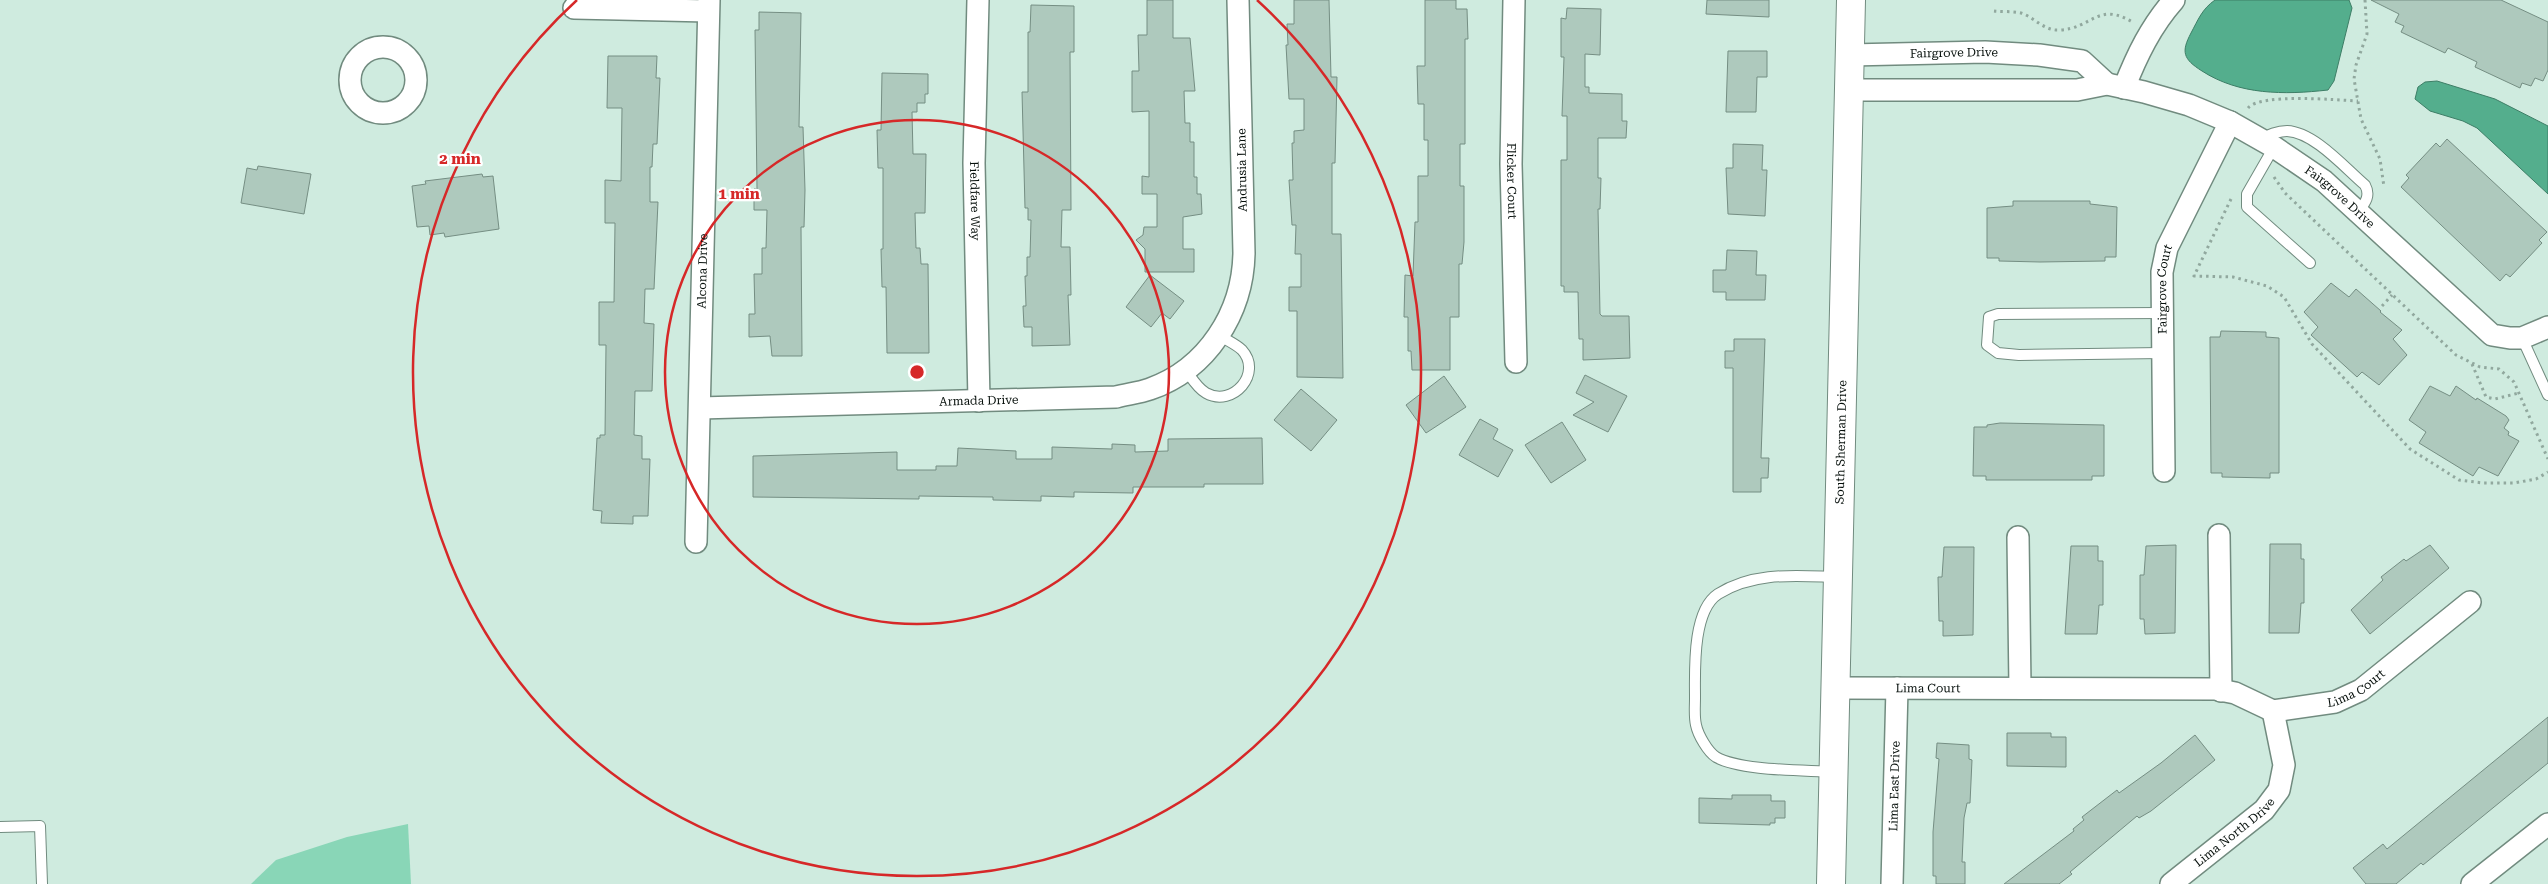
<svg xmlns="http://www.w3.org/2000/svg" width="2548" height="884" font-family="'Roboto Serif',serif">
	<rect width="100%" height="100%" fill="#cfebdf"/>
	<path fill="#89d6b7" d="M408 824 411 884H251L276 860 347 837Z"/>
	<path fill="#54ae8d" stroke="#3d7e66" d="M2215 0H2349L2352 8 2334 81 2328 90C2284 95 2239 95 2202 71 2183 59 2181 52 2191 33 2198 20 2202 9 2215 0Z
		M2437 81 2495 99 2548 126V194L2477 128 2463 121 2430 111 2415 99 2418 87 2425 82Z"/>
	<path fill="#aec9bd" stroke="#758e83" d="M1147 0H1173V38H1190L1195 91H1184L1185 123H1190V142H1194V177H1197V194H1201L1202 214 1183 217V249H1194V272H1145V249L1136 240 1143 235 1144 227H1157V194H1142V176L1149 177V111L1132 112V71H1139L1138 35H1147Z
		M1294 0H1329L1331 77H1337L1335 163H1332V234H1341L1343 378 1297 377V311H1289V287H1301V254H1295L1296 225H1292L1289 180H1293L1292 143H1294V131L1304 130V99H1289L1286 45H1288L1287 24H1294Z
		M1425 0H1456V9H1467L1468 39H1465V144H1460V186H1464V242L1462 264H1459V317H1450V370H1412L1411 351H1408V317H1404L1405 275 1413 276 1415 222H1418V176H1428V140H1424V104H1418L1417 66H1425Z
		M1707 0H1769V17L1706 14Z
		M2371 0H2501L2548 22V70L2543 81 2535 78 2531 86 2522 83 2520 88 2475 67 2477 62 2448 48 2445 53 2401 32 2404 26 2395 22 2399 14Z
		M1031 5 1074 6V52H1070L1071 210H1062L1061 247H1070L1071 295H1068L1070 345 1032 346V327H1024L1023 306H1026L1025 276H1027V257H1030L1031 220H1028V208H1025L1022 92H1028V32H1030Z
		M1567 8 1601 9 1600 55 1585 54V87H1589V93L1622 94V121H1627L1626 138H1598V178H1601L1600 209H1598L1600 314 1602 316H1629L1630 358 1583 360V339H1579L1578 292H1564V286H1561V160H1567V116H1562L1564 57H1561V18L1566 19Z
		M759 12 801 13 799 127H803L805 190 804 227H801L802 356H772L770 336 749 337V314H755L754 274H762V248H766L767 210H754V189H757L755 30H759Z
		M1728 51H1767V77H1757L1756 112H1726Z
		M608 56H657L656 78H660L657 144H653L652 167H650V202H658L654 289H645L644 323 654 324 652 391H635L634 435 642 436V459H650L648 516H633V524L601 523 602 511 593 510 597 438H600V435H605L606 345H599V302H614L615 223H605V180L621 181 622 108H607Z
		M882 73 928 74V94H925V103H917V112H912L913 154H926L925 213H915L916 248H920L921 264H928L929 353H887L886 287H882L881 249H883V168H878L877 130H881Z
		M2447 139 2547 232 2539 240 2542 243 2510 277 2506 274 2500 281 2401 187 2409 178 2406 175 2436 143 2440 147Z
		M1733 144 1763 145 1762 170H1767L1765 216 1728 214 1726 168H1733Z
		M258 166 311 174 304 214 241 203 247 168 257 170Z
		M482 174 483 177 493 176 499 229 445 237 444 233 430 235 429 226 417 227 412 186 426 184 425 181Z
		M2013 201H2090V204L2117 207 2116 257H2105V261L2040 262 1999 261V258H1987V208L2013 206Z
		M1727 250 1757 251 1756 275H1766L1765 300H1726V292H1713V270H1726Z
		M1150 275 1184 301 1170 319 1162 313 1151 327 1126 307Z
		M2331 283 2349 297 2356 289 2381 311 2380 312 2402 330 2393 339 2407 355 2379 385 2362 372 2357 377 2311 335 2318 327 2304 312Z
		M2221 331 2266 332V337L2279 338V473H2270V478L2222 477V473H2211L2210 337H2220Z
		M1734 339H1765L1761 458H1769L1768 478H1761V492H1733V368H1725V351H1734Z
		M1585 375 1627 396 1608 432 1573 415 1594 402 1576 393Z
		M1444 376 1466 407 1426 433 1406 405Z
		M2430 386 2450 396 2456 386 2476 400 2477 398 2506 416 2509 420 2504 428 2509 432 2508 435 2519 441 2498 476 2479 467 2473 476 2419 443 2426 432 2409 420Z
		M1301 389 1337 420 1311 451 1274 420Z
		M1480 419 1498 429 1493 439 1513 450 1498 477 1459 455Z
		M1562 422 1586 460 1551 483 1525 445Z
		M2000 423 2104 425V476H2092V480H1986V476H1973L1974 427H1987V425Z
		M1262 438 1263 484H1204V487H1133V493L1074 492V497L1041 496V501L993 500V497L919 496V499L753 497V456L897 452V470H936V466H957L958 448 1016 451V459H1052V447L1112 449V444L1135 445V452L1168 451V439Z
		M2270 544H2301V559H2304V603H2301L2299 633H2269Z
		M2176 545 2175 633 2145 634 2144 619H2140V575H2144L2146 546Z
		M2430 545 2449 568 2370 634 2351 610 2383 580 2381 577 2404 559 2406 561Z
		M2071 546H2098V561H2103V605H2099L2097 634H2065Z
		M1944 547H1974L1973 635 1943 636V621H1939L1938 577H1942Z
		M2548 717V763L2423 865 2421 863 2396 884H2366L2353 868 2383 844 2387 849Z
		M2007 733H2051V737H2066V767L2007 766Z
		M2195 735 2215 760 2151 811 2139 818 2137 816 2070 872 2072 874 2059 884H2004L2074 831 2073 829 2084 820 2082 817 2117 790 2119 793 2161 763Z
		M1937 743 1969 745V759L1972 760 1970 803H1967L1964 818 1962 862H1965V884H1936V876H1933V832L1939 759 1936 758Z
		M1732 795H1771V801H1785V818H1775V823H1770V825L1699 823V798L1732 799Z"/>
	<g fill="none" stroke-linecap="round" stroke-linejoin="round">
		<g stroke="#718b7f" stroke-width="12">
			<path id="lane" d="M2261 139C2269 135 2277 131 2287 131 2314 132 2345 168 2365 185 2371 196 2365 203 2358 212
				M2274 147 2247 194V207L2310 263
				M2161 313 1998 314 1989 317 1987 345 1998 353 2019 355 2162 353
				M2522 338 2548 395
				M1185 369C1191 377 1197 388 1206 393 1233 408 1263 373 1242 350 1236 344 1226 340 1219 335
				M1833 772C1803 770 1741 771 1716 757 1708 752 1698 735 1696 725 1694 717 1695 707 1695 698 1695 671 1692 611 1718 594 1754 571 1797 576 1837 577
				M0 827 40 826 42 884"/>
		</g>
		<g stroke="#718b7f" stroke-width="24">
			<g id="street">
				<path id="s1" d="M978 0 974 163 979 401"/>
				<path id="s2" d="M1514 0 1511 164 1516 362"/>
				<path d="M574 8 708 11"/>
				<circle cx="383" cy="80" r="33"/>
				<path id="s3" d="M1850 55 1985 52 2039 55 2082 61 2107 84"/>
				<path d="M2124 88C2137 55 2151 26 2174 0"/>
				<path id="s4" d="M1849 90H2077L2107 84 2144 92 2189 105 2230 122 2274 147 2324 181 2492 335 2510 338H2522L2548 327"/>
				<path id="s5" d="M700 408 1116 397C1127 394 1139 393 1150 389 1207 369 1243 313 1244 253L1238 0"/>
				<path id="s6" d="M2164 471 2162 272 2167 248 2230 122"/>
				<path d="M2219 535 2221 691"/>
				<path d="M2018 537 2020 688"/>
				<path id="s7" d="M696 542 709 0"/>
				<path id="s8" d="M1836 688 2215 689 2235 693 2273 711 2335 702 2361 690 2470 602"/>
				<path id="s9" d="M1892 884 1897 688"/>
				<path id="s10" d="M2171 884 2264 810 2279 790 2284 765 2273 711"/>
				<path d="M2472 884 2548 824"/>
			</g>
		</g>
		<g stroke="#718b7f" stroke-width="30">
			<g id="secondary">
				<path id="s11" d="M1831 884 1851 0"/>
			</g>
		</g>
		<path stroke="#91a89e" stroke-width="3" stroke-dasharray="2.5 4" stroke-linecap="butt" d="M2365 0 2367 34 2356 65 2354 79 2361 119 2380 159 2384 187
			M1994 11C2002 12 2012 11 2021 13 2034 17 2044 31 2059 30 2093 29 2097 0 2134 23
			M2248 108C2260 93 2337 100 2358 101
			M2274 177 2285 193 2456 355 2480 367 2499 369 2514 382 2548 459
			M2231 199 2194 276 2233 277 2267 286 2284 297 2312 344 2410 449 2459 480 2483 483H2514L2536 479 2548 472
			M2382 306 2392 295
			M2472 364 2486 397 2495 399 2519 393"/>
		<use href="#lane" stroke="#fff" stroke-width="10"/>
		<use href="#street" stroke="#fff" stroke-width="21"/>
		<use href="#secondary" stroke="#fff" stroke-width="28"/>
	</g>
	<g fill="none" stroke="#d62828" stroke-width="2.5">
		<circle cx="917" cy="372" r="252"/>
		<path d="M1257 0A504 504 0 1 1 577 0"/>
	</g>
	<g text-anchor="middle" dominant-baseline="central" stroke-width="4.5" stroke-linejoin="round" paint-order="stroke">
		<g font-size="12" fill="#060f0b" stroke="#fff">
			<text stroke="none"><textPath href="#s3" startOffset="104">Fairgrove Drive</textPath></text>
			<text transform="translate(1242 170) rotate(-91)">Andrusia Lane</text>
			<text stroke="none"><textPath href="#s2" startOffset="181">Flicker Court</textPath></text>
			<text stroke="none"><textPath href="#s4" startOffset="521">Fairgrove Drive</textPath></text>
			<text stroke="none"><textPath href="#s1" startOffset="201">Fieldfare Way</textPath></text>
			<text stroke="none"><textPath href="#s7" startOffset="271">Alcona Drive</textPath></text>
			<text stroke="none"><textPath href="#s6" startOffset="182">Fairgrove Court</textPath></text>
			<text stroke="none"><textPath href="#s5" startOffset="279">Armada Drive</textPath></text>
			<text stroke="none"><textPath href="#s11" startOffset="442">South Sherman Drive</textPath></text>
			<text stroke="none"><textPath href="#s8" startOffset="529">Lima Court</textPath></text>
			<text stroke="none"><textPath href="#s8" startOffset="92">Lima Court</textPath></text>
			<text stroke="none"><textPath href="#s9" startOffset="98">Lima East Drive</textPath></text>
			<text stroke="none"><textPath href="#s10" startOffset="82">Lima North Drive</textPath></text>
		</g>
	</g>
	<circle cx="917" cy="372" r="8" fill="#d62828" stroke="#fff" stroke-width="2.5"/>
	<g font-size="15" text-anchor="middle" font-weight="bold" fill="#d62828" stroke="#fff" stroke-width="4.5" stroke-linejoin="round" paint-order="stroke">
		<text x="460" y="164">2 min</text>
		<text x="739" y="199">1 min</text>
	</g>
</svg>
